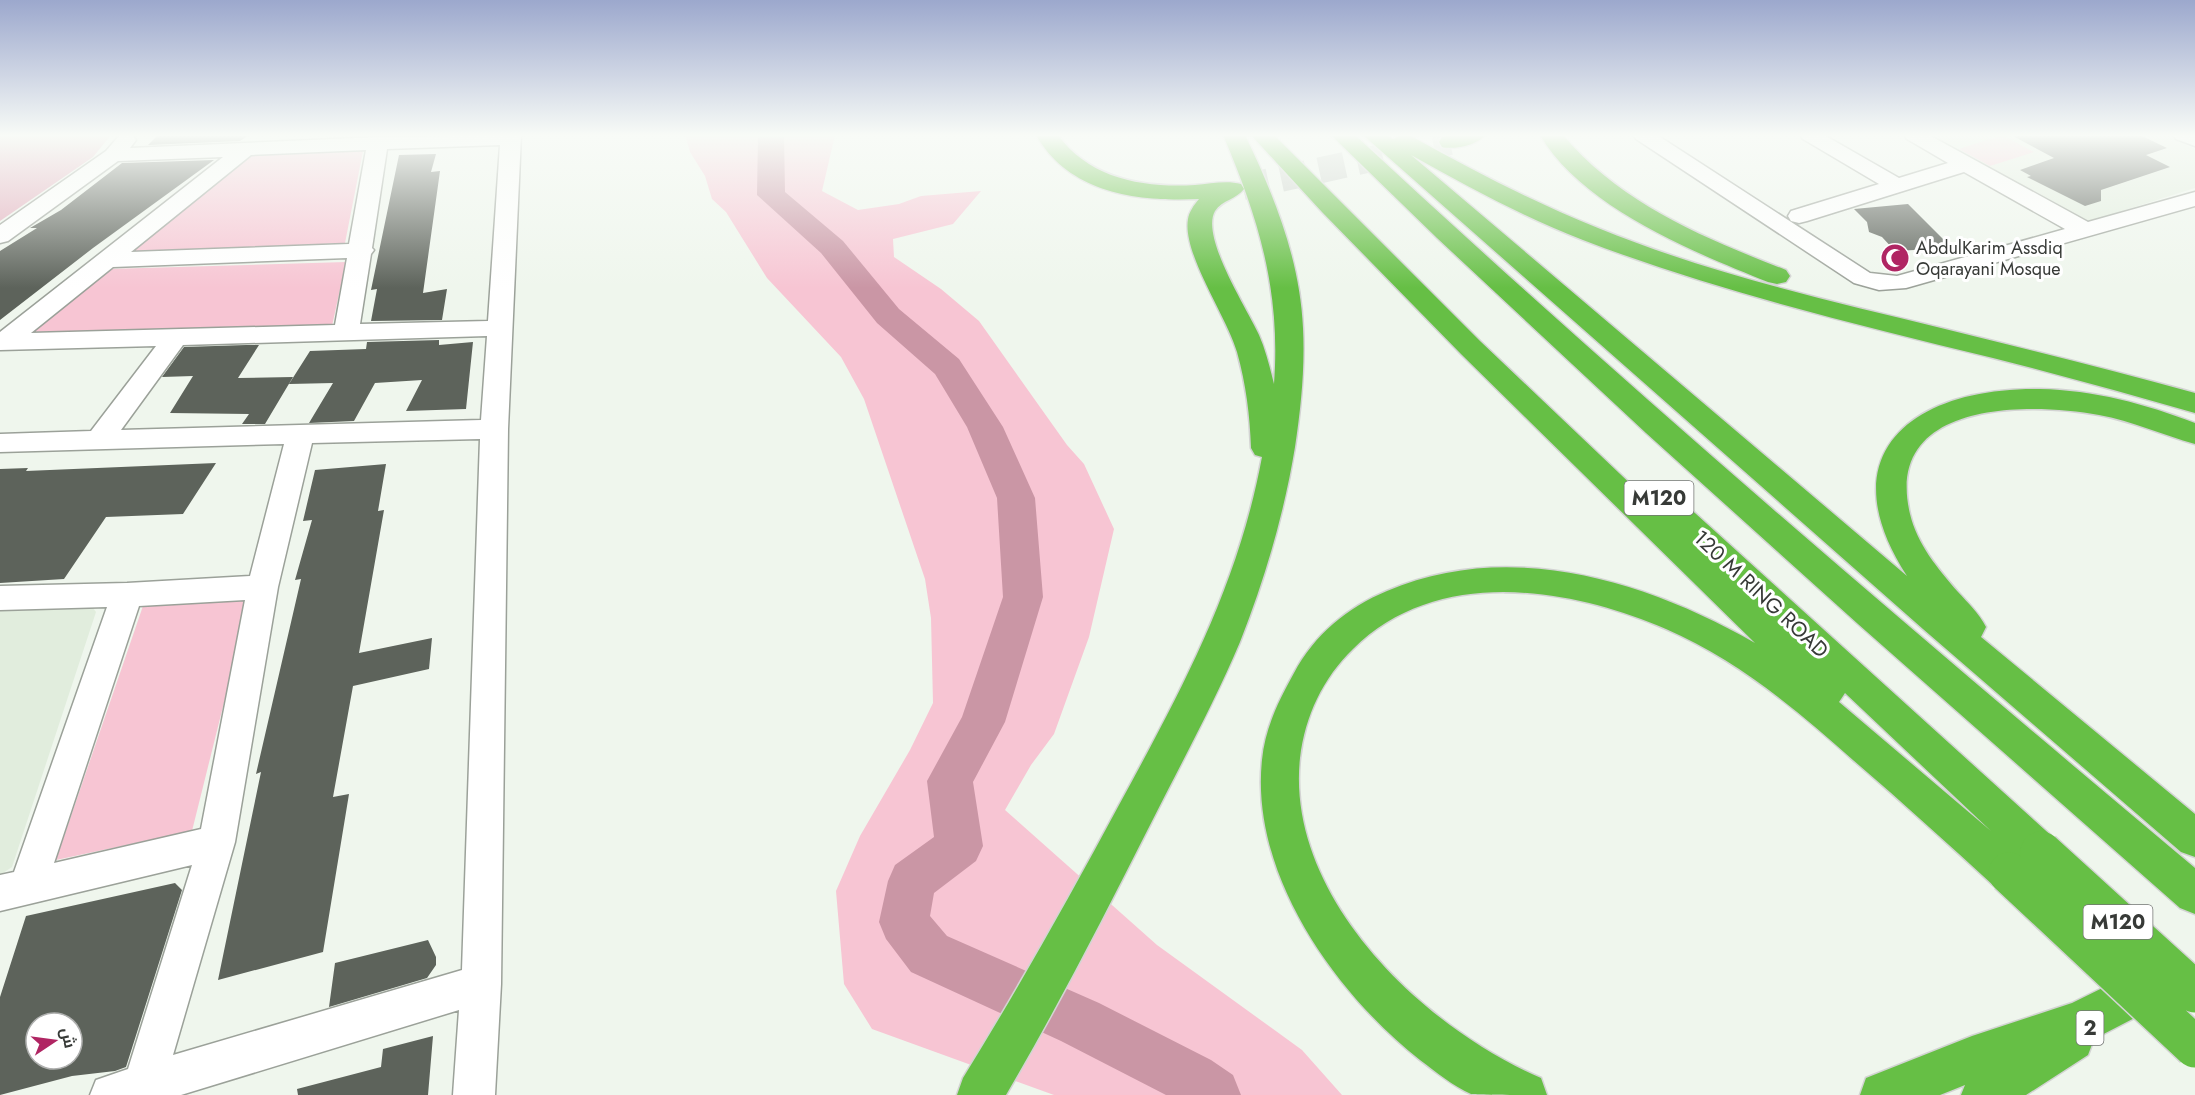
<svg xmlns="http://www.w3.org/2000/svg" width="2195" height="1095" font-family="Jost,Cairo,sans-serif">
	<rect width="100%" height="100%" fill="#eff6ed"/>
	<path fill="#e1eddd" d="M1927 135H2165L2195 149V188L2087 222Z
		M93 608 96 612 12 867 0 875V611Z"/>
	<path fill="#f7c5d3" d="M685 135H835L822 191 858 210 899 204 921 196 981 191 953 224 893 239 894 257 941 289 979 321 1067 445 1084 464 1114 529 1089 637 1054 734 1031 765 1005 810 1157 945 1302 1050 1342 1095H1054L872 1029 844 984 836 891 860 836 910 750 933 703 931 618 925 579 864 399 841 357 767 278 726 212 712 199 705 176 690 152Z
		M2002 135 2034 152 1990 166 1959 149Z
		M363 151 345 243 129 253 247 156Z
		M346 262 332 326 29 332 108 269Z
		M250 598 192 831 56 860 144 603Z"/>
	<path fill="#e2acbc" d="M0 135H111L93 157 0 221Z"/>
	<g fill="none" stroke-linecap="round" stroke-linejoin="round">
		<path fill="#ca96a5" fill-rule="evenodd" d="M758 135H784L785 192 843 241 899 309 959 359 1003 427 1035 498 1043 597 1005 722 973 782 983 846 976 861 934 893 930 916 947 936 1099 1003 1211 1060 1233 1075 1241 1095H1166L1061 1041 911 972 886 939 879 922 888 881 895 865 934 837 927 781 962 717 1003 597 997 498 967 427 935 374 877 323 821 253 757 195Z"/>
	</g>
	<path fill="#5d635b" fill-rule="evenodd" d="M158 135H249L240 141 148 145Z
		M2011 135H2140L2167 148 2146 155 2170 167 2101 190V201L2085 206 2027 177 2031 176 2020 170 2054 158Z
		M436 154 431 172 440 171 423 293 447 289 442 320 371 321 377 289 371 290 399 155Z
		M214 160 93 248 0 320V251L37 228H30L61 210 122 163Z
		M1908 204 1952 248 1895 251 1882 237 1869 232 1867 222 1854 209Z
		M439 340V345L473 342 466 409 406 411 422 380 375 383 354 421 309 423 333 383 289 384 310 351 366 349 367 342Z
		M246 345H259L238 378 293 377 265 424H242L249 414 170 413 193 376 162 377 184 347Z
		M216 463 183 514 106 517 64 579 0 583V469L28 468 26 471Z
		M386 464 378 511 384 510 359 653 432 638 429 669 353 686 333 797 349 794 323 952 218 980 261 772 256 774 301 579 295 580 312 520 303 521 315 470Z
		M175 883 182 890 126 1067 115 1071 72 1076 0 1095V997L26 916ZM36 1023H75L72 1036V1059H36Z
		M428 940 436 957V965L427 978 329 1007 335 963Z
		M433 1036 428 1095H298L297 1089 381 1067 383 1049Z"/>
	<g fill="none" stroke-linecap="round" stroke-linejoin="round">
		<path stroke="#cad0c9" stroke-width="26" stroke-dasharray="26 13" stroke-linecap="butt" d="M1243 187 1450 142"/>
		<g stroke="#9ba199" stroke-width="3">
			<path id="minor" d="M122 135 133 136 136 140 130 148 378 137 521 135 508 429 501 984 495 1095H453L459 1010 181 1095H90L96 1080 128 1069 192 865 0 911V875L14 872 107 607 0 610V586L127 583 250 576 284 444 0 452V434L91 431 156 346 0 350V332L223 157 118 161 8 241 0 243V225L106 151 119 136ZM500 145 488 321 360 324 371 254 374 250 372 248 387 149ZM366 150 349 244 131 252 251 155ZM347 258 335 325 31 333 113 267ZM487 336 481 420 121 430 183 345ZM480 439 462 970 173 1055 235 842 278 587 312 443ZM245 600 201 829 54 863 139 606Z
				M1633 135H1657L1870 273 1897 276 2065 229 1964 172 1807 221 1799 223 1791 221 1788 216 1791 211 1879 184 1803 139 1800 135H1824L1899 178 1948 163 1907 139 1904 135H1929L2088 222 2195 192V206L1906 288 1879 290 1854 283 1636 139Z
				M2173 135H2195V146L2176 139Z"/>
		</g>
		<g stroke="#d3d4d3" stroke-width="3">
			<path id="highway" d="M1036 135H1058C1090 179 1143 188 1195 185 1210 184 1226 180 1241 184L1244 189C1237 199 1222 200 1215 211 1200 237 1248 310 1259 335 1266 351 1270 368 1274 384 1281 292 1259 219 1223 135H1245C1274 195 1300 260 1303 328 1305 368 1301 407 1295 447 1284 514 1265 579 1240 642 1213 706 1179 767 1148 829 1103 918 1057 1008 1006 1095H957L963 1078C1018 989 1069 898 1119 805 1181 691 1238 587 1262 457L1255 455 1251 448C1250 416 1246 384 1237 352 1227 317 1182 253 1188 219 1189 212 1194 205 1199 199 1137 202 1069 193 1036 135Z
				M1251 135H1274L1480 341 1659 511 1663 504 1674 500 1685 504 2055 839 2061 852 2055 865 2041 871 2026 864 2030 873 2024 886 2009 892 1994 886C1948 844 1901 801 1853 760 1797 710 1736 659 1666 629 1568 587 1437 566 1353 649 1323 678 1305 716 1300 758 1285 897 1424 1028 1541 1078L1547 1095C1531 1095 1483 1095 1471 1094 1453 1086 1436 1072 1420 1060 1335 993 1250 874 1262 760 1265 728 1279 700 1294 673 1314 635 1348 607 1387 591 1509 539 1645 580 1755 643L1461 354 1322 212ZM1845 693 1991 831 1839 702Z
				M1331 135H1355C1627 388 1910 629 2195 868V914L2180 908 1858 624 1646 433 1437 238Z
				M1363 135H1387L1393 139 1401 135 1411 136C1472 170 1533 202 1598 228 1708 273 1825 300 1941 328 2026 349 2111 370 2195 393V413C2128 394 2061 375 1993 358 1855 324 1716 291 1583 240 1523 217 1467 186 1411 155L1907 576C1826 451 1916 387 2040 389 2093 390 2146 404 2195 423V444C2163 435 2132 421 2099 415 2026 402 1883 401 1910 514 1917 544 1938 569 1958 592 1968 603 1979 613 1986 627L1981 637 2195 814V857L2181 852 1923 629Z
				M1450 135H1485C1478 145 1454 150 1442 147L1439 142 1442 137Z
				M1540 135H1563C1621 204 1704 238 1786 270L1790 276 1786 282 1777 284 1768 282C1693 252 1582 207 1540 135Z
				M2157 961 2173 968 2179 983 2173 998 2094 1039 2088 1055 2026 1095H1961L1965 1085 1940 1095H1860L1866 1078 1972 1036 2072 1003Z"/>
		</g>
		<use href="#minor" fill="#fff" fill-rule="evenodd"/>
		<use href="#highway" fill="#66bf45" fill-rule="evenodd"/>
		<g stroke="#d3d4d3" stroke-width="44" stroke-linecap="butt">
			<path id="highway-bridge" d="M2041 852 2195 992
				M2009 873 2195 1047"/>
		</g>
		<use href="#highway-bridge" stroke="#66bf45" stroke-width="41"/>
	</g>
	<linearGradient id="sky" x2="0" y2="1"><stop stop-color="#9ca8cd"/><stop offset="0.47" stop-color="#f8fbf7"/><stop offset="1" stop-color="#f8fbf7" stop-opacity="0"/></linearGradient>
	<rect width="2195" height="288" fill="url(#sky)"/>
	<defs>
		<g id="mosque-disc" transform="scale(1.5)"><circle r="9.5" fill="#b02563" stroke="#fff"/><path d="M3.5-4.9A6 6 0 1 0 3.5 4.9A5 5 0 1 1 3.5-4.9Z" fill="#fff"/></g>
	</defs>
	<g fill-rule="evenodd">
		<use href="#mosque-disc" x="1895" y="258"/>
	</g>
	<g text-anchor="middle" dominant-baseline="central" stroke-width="6" stroke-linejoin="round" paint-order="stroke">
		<g font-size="18" fill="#373a37" stroke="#fff" text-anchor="start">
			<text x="1916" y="248">AbdulKarim Assdiq<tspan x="1916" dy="21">Oqarayani Mosque</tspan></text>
		</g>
		<g fill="#fff" stroke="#737573" stroke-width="1.5">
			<rect x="1624.5" y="481" width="69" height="34" rx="4.5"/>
			<rect x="2083.5" y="905" width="69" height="34" rx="4.5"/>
			<rect x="2076.5" y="1011" width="27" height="34" rx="4.5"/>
		</g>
		<g font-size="20" font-weight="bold" fill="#373a37">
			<text x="1659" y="498">M120</text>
			<text x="2118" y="922">M120</text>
			<text x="2090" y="1028">2</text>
		</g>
		<g font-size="21" fill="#373a37" stroke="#fff">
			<text transform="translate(1761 594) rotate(43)">120 M RING ROAD</text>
		</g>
	</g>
	<g transform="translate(54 1041) rotate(77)"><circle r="28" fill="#ffffff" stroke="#afb0af" stroke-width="1.5"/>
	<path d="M0-4.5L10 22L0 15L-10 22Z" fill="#b02563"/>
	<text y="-9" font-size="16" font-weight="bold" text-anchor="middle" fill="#373a37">ش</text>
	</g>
</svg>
